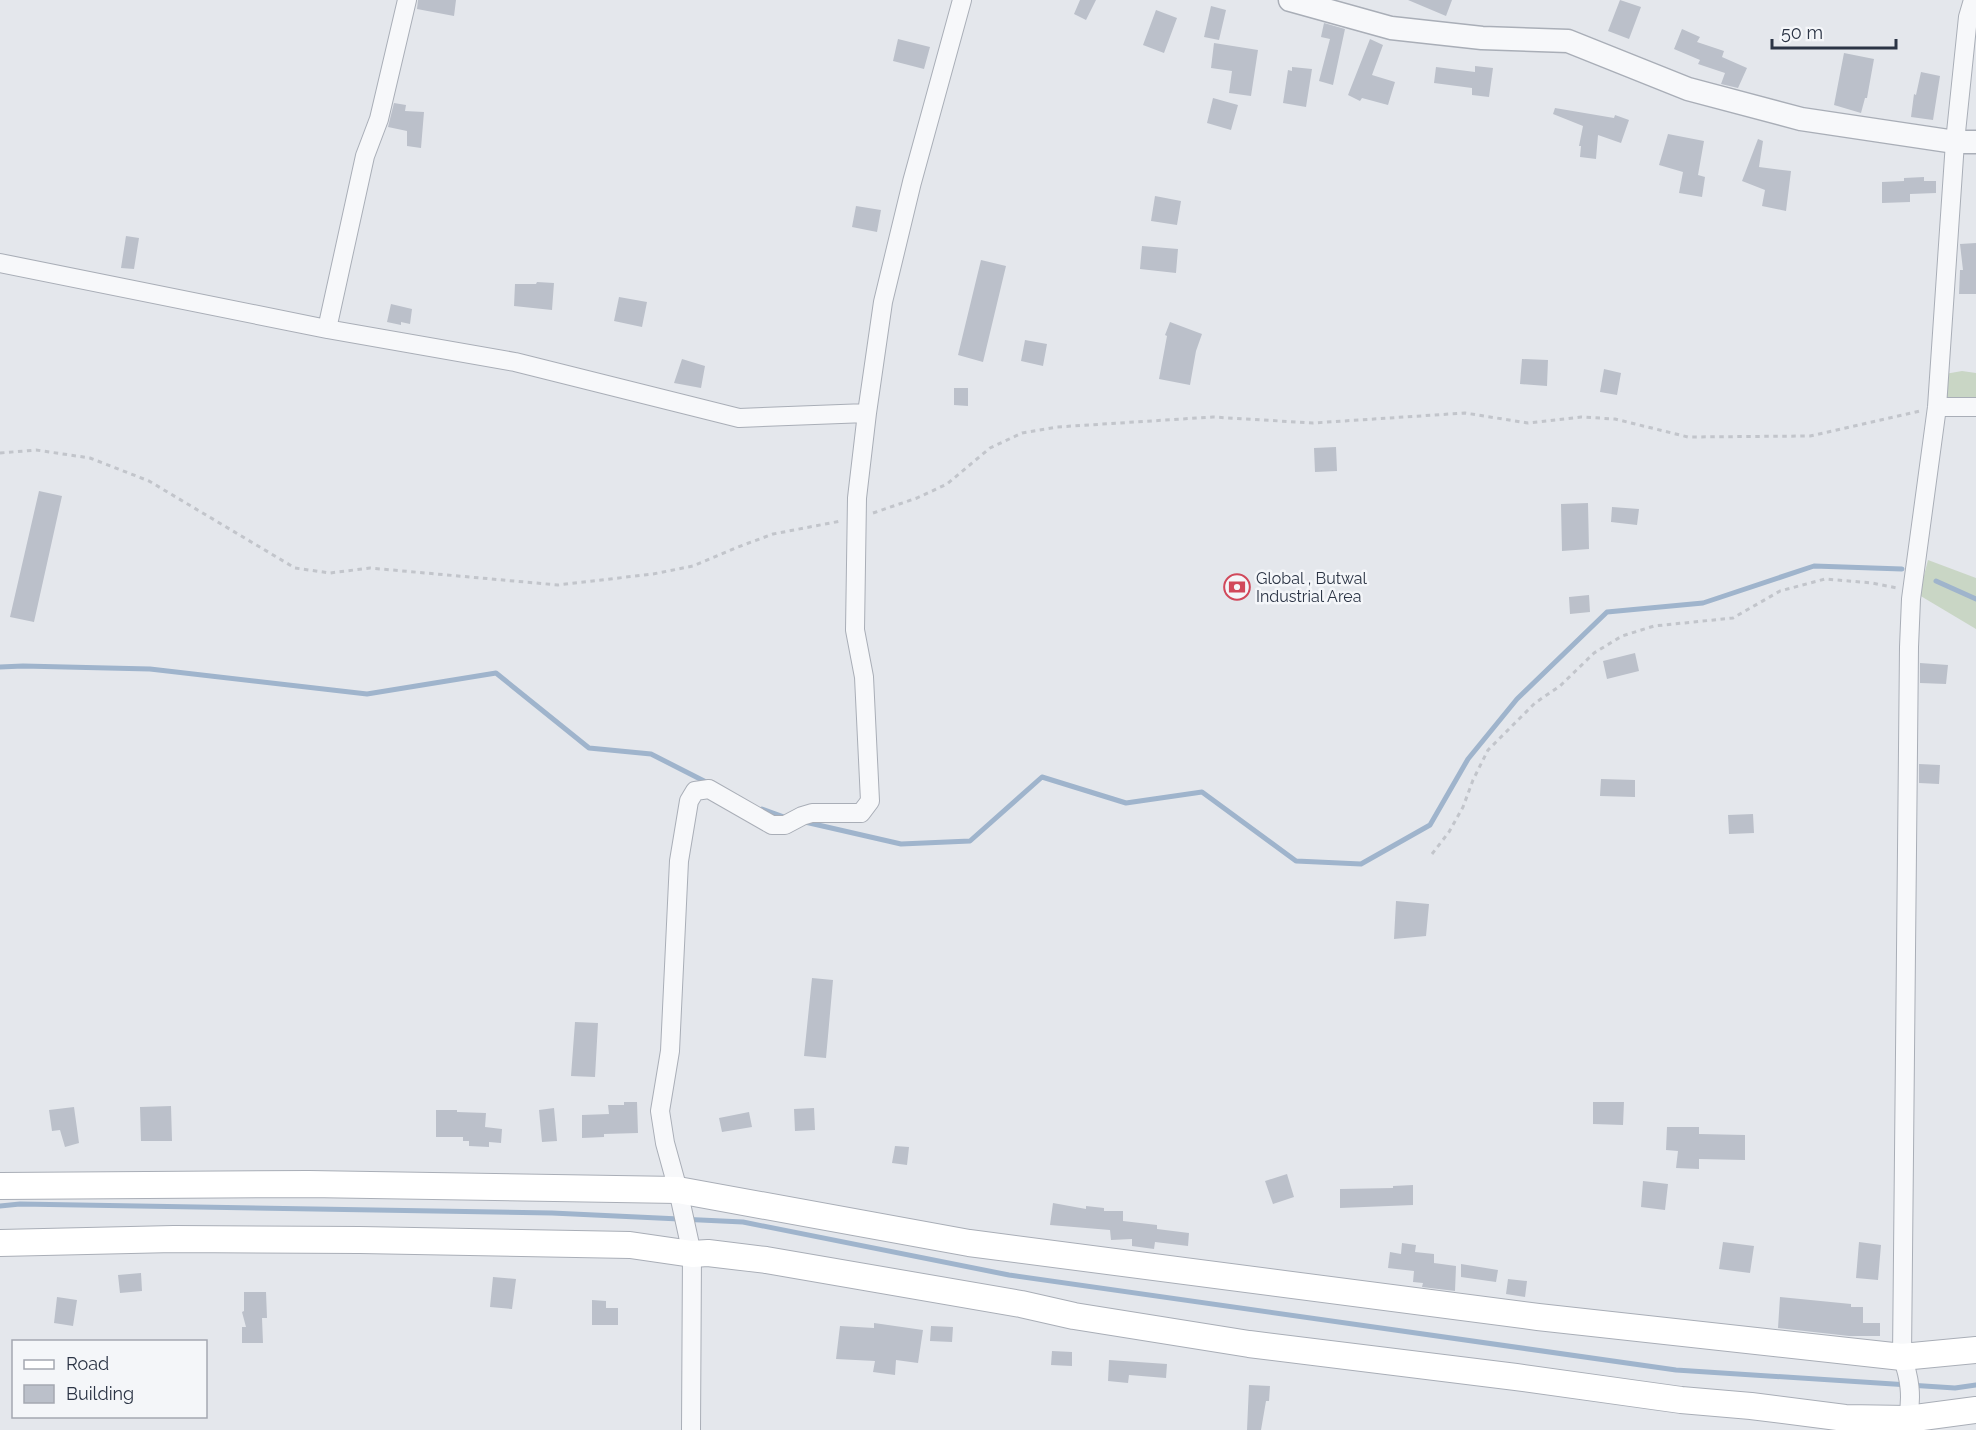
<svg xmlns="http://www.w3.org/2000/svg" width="1976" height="1430" font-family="Raleway,sans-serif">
	<rect width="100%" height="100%" fill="#e4e7ec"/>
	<path fill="#c9d6c5" d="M1962 371 1976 373V402H1943L1945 374Z
		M1928 560 1976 578V629L1919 595Z"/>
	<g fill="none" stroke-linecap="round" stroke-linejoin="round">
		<path stroke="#9fb4cc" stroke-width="5" d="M1936 581 1976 599
			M0 667 23 666 150 669 367 694 496 673 589 748 651 754 708 783
			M762 809 784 817
			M805 822 901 844 970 841 1042 777 1126 803 1202 792 1296 861 1361 864 1430 825 1468 759 1517 699 1607 612 1703 603 1814 566 1902 569
			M0 1206 20 1204 552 1213 743 1222 1009 1275 1676 1370 1955 1388 1976 1385"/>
	</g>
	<path fill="#bbc0ca" d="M418 0H456L454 16 417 9Z
		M1080 0H1096L1086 20 1074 14Z
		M1408 0H1452L1446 16Z
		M1620 0 1641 7 1629 39 1608 31Z
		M1211 6 1226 10 1219 40 1204 37Z
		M1156 10 1177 18 1164 53 1143 45Z
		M1324 23 1345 29 1333 85 1319 81 1330 39 1321 37Z
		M1682 29 1700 37 1697 42 1724 51 1722 57 1747 68 1738 88 1721 84 1725 73 1698 64 1700 60 1674 49Z
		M898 39 930 47 924 69 893 61Z
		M1370 39 1383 45 1372 75 1395 82 1388 105 1362 98 1360 101 1348 95Z
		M1214 43 1258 50 1251 96 1229 93 1232 71 1211 68Z
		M1844 53 1874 59 1867 98H1865L1861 113 1834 105Z
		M1475 66 1493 68 1489 97 1472 95V88L1434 83 1436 67 1475 72Z
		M1292 67 1312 69 1306 107 1283 103 1288 70 1292 71Z
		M1921 72 1940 76 1933 120 1911 117 1914 94 1916 95Z
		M1213 98 1238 105 1231 130 1207 123Z
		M394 103 406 105 405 111 424 112 421 148 407 146V131L388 127Z
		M1555 108 1614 118 1615 115 1629 120 1621 143 1598 135 1596 159 1580 157 1581 146H1579L1583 126 1553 114Z
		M1668 134 1704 141 1698 175 1705 177 1702 197 1679 193 1683 172 1659 165Z
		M1758 139 1763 141 1759 167 1791 171 1786 211 1762 206 1765 190 1742 181Z
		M1924 177V181H1936V193L1910 194V202L1882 203V182L1904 181V178Z
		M1155 196 1181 201 1177 225 1151 221Z
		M856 206 881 210 877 232 852 227Z
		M126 236 139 238 134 269 121 268Z
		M1976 243V294H1959L1960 270H1963L1960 244Z
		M1142 246 1178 249 1176 273 1140 269Z
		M981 260 1006 266 983 362 958 355Z
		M537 282 554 283 552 310 514 306 515 284H536Z
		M619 297 647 302 642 327 614 321Z
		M391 304 412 309 410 324 401 322V325L387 322Z
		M1170 322 1202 334 1196 351 1190 385 1159 379 1167 336 1165 335Z
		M1025 340 1047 344 1043 366 1021 361Z
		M682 359 705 366 701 388 674 383Z
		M1522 359 1548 360 1547 386 1520 384Z
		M1604 369 1621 373 1617 395 1600 392Z
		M954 388H968V406L954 405Z
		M1336 447 1337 471 1315 472 1314 448Z
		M39 491 62 496 34 622 10 617Z
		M1588 503 1589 549 1562 551 1561 504Z
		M1612 507 1639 509 1637 525 1611 522Z
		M1589 595 1590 612 1570 614 1569 597Z
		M1635 653 1639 671 1607 679 1603 661Z
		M1920 663 1948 665 1946 684 1920 683Z
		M1919 764 1940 765 1939 784 1919 783Z
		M1601 779 1635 780V797L1600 796Z
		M1753 814 1754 833 1729 834 1728 815Z
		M1396 901 1429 904 1426 936 1394 939Z
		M812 978 833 980 826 1058 804 1056Z
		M575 1022 598 1023 595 1077 571 1076Z
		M624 1102H637L638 1133 604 1134V1137L582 1138V1115L609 1114 608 1105H624Z
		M1593 1102H1624L1623 1125 1593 1124Z
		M171 1106 172 1141H141L140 1107Z
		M74 1107 79 1143 65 1147 60 1130 52 1131 49 1110Z
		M554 1108 557 1141 542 1142 539 1110Z
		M814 1108 815 1130 795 1131 794 1109Z
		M436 1110H457V1112L486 1113 485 1127 502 1129 501 1143 489 1142V1147L469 1146V1141H463V1137H436Z
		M749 1112 752 1127 722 1132 719 1118Z
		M1667 1127H1699V1134L1745 1135V1160L1699 1159V1169L1676 1168 1678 1151 1666 1150Z
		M895 1146 909 1147 907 1165 892 1163Z
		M1287 1174 1294 1197 1273 1204 1265 1181Z
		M1643 1181 1668 1184 1665 1210 1641 1207Z
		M1413 1185V1205L1340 1208V1189L1393 1188V1186Z
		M1053 1203 1086 1209V1206L1104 1208V1211H1123V1221L1157 1225V1229L1189 1233 1188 1246 1155 1242 1154 1249 1132 1246V1239L1111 1240 1110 1230 1050 1225Z
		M1723 1242 1754 1246 1750 1273 1719 1269Z
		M1859 1242 1881 1245 1878 1280 1856 1278Z
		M1402 1243 1416 1245 1415 1252 1434 1254V1263L1456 1266 1455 1291 1422 1287 1423 1283 1413 1282 1414 1271 1388 1268 1390 1252 1401 1254Z
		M1461 1264 1498 1270 1496 1282 1461 1277Z
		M141 1273 142 1291 120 1293 118 1275Z
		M493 1277 516 1279 512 1309 490 1307Z
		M1508 1279 1527 1281 1525 1297 1506 1294Z
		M244 1292H266L267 1318H262L263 1343H242V1327H246L242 1312 244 1311Z
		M57 1297 77 1300 73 1326 54 1323Z
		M1780 1297 1851 1304V1307H1863V1323H1880V1336H1849L1778 1328Z
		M592 1300 606 1301V1308H618V1325H592Z
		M874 1323 923 1330 918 1363 896 1360 895 1375 873 1372 875 1361 836 1359 840 1326 874 1328Z
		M931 1326 953 1327 952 1342 930 1341Z
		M1052 1351 1072 1352V1366L1051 1365Z
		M1109 1360 1167 1364 1166 1378 1129 1375 1128 1383 1108 1381Z
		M1249 1385 1270 1386 1269 1401H1266L1261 1430H1247Z"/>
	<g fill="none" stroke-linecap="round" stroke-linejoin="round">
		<g stroke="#a9aeb7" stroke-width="20">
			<path id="minor" d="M407 0 379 119 365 156 327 329 515 362 739 418 867 413 857 498 855 630 864 677 870 801 861 813H812L802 816 785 825H772L709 789 695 791 689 801 679 861 670 1051 660 1111 665 1143 678 1190 692 1254 691 1430
				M0 263 327 329
				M1937 407H1976
				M867 413 883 302 912 182 962 0
				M1908 1419C1912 1396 1910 1378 1902 1357L1909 647 1911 599 1937 407 1955 142 1968 17 1973 0"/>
		</g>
		<g stroke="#a9aeb7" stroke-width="25">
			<path id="tertiary" d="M1290 0 1391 28 1482 38 1568 41 1688 89 1801 119 1955 142H1976"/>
		</g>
		<g stroke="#a9aeb7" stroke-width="28">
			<path id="secondary" d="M0 1186 309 1184 678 1190 969 1243 1538 1317 1902 1357 1976 1350
				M0 1243 174 1239 360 1240 630 1245 692 1254 708 1253 766 1260 1021 1304 1074 1316 1249 1344 1516 1377 1681 1400 1751 1406 1845 1418 1908 1419 1976 1410"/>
		</g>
		<path stroke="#c2c5cb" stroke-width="3" stroke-dasharray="4.5 4.5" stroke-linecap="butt" d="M0 453 36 450 90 458 149 481 295 568 330 573 370 568 558 585 653 574 693 566 738 547 773 534 841 521
			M873 513 917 498 947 484 990 448 1022 433 1057 427 1213 417 1313 423 1465 413 1528 423 1581 417 1615 419 1688 437 1810 436 1920 411
			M1432 854 1449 832 1463 807 1473 780 1488 750 1535 703 1560 686 1594 653 1622 636 1654 626 1733 618 1780 591 1825 579 1872 583 1897 588"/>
		<use href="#minor" stroke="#f7f8fa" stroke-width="18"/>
		<use href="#tertiary" stroke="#f7f8fa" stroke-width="22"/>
		<use href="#secondary" stroke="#fff" stroke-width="26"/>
	</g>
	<defs>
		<g id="bank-ring" transform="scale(1.35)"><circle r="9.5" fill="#f4f6f9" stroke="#d1495b" stroke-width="1.5"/><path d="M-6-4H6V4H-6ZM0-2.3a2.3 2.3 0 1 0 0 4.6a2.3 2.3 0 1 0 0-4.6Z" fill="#d1495b"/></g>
	</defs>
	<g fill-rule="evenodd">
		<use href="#bank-ring" x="1237" y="587"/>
	</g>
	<g text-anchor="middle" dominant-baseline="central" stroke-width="5" stroke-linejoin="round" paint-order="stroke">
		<g font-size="16" fill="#2b3445" stroke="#f4f6f9" text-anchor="start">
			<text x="1256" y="578">Global , Butwal<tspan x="1256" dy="18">Industrial Area</tspan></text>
		</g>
	</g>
	<rect x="12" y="1340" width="195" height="78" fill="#f4f6f9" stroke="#a4a8b1" stroke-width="1.5"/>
	<rect x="24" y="1360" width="30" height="9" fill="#ffffff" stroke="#a4a8b1" stroke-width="1.5"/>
	<text x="66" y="1370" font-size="18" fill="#2b3445">Road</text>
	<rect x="24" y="1385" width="30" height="18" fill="#bbc0ca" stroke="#a4a8b1" stroke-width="1.5"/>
	<text x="66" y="1400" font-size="18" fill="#2b3445">Building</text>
	<path d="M1772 39v9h124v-9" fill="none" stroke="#2b3445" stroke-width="3"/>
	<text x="1781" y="39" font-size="18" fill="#2b3445" stroke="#f4f6f9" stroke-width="4.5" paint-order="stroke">50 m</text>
</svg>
